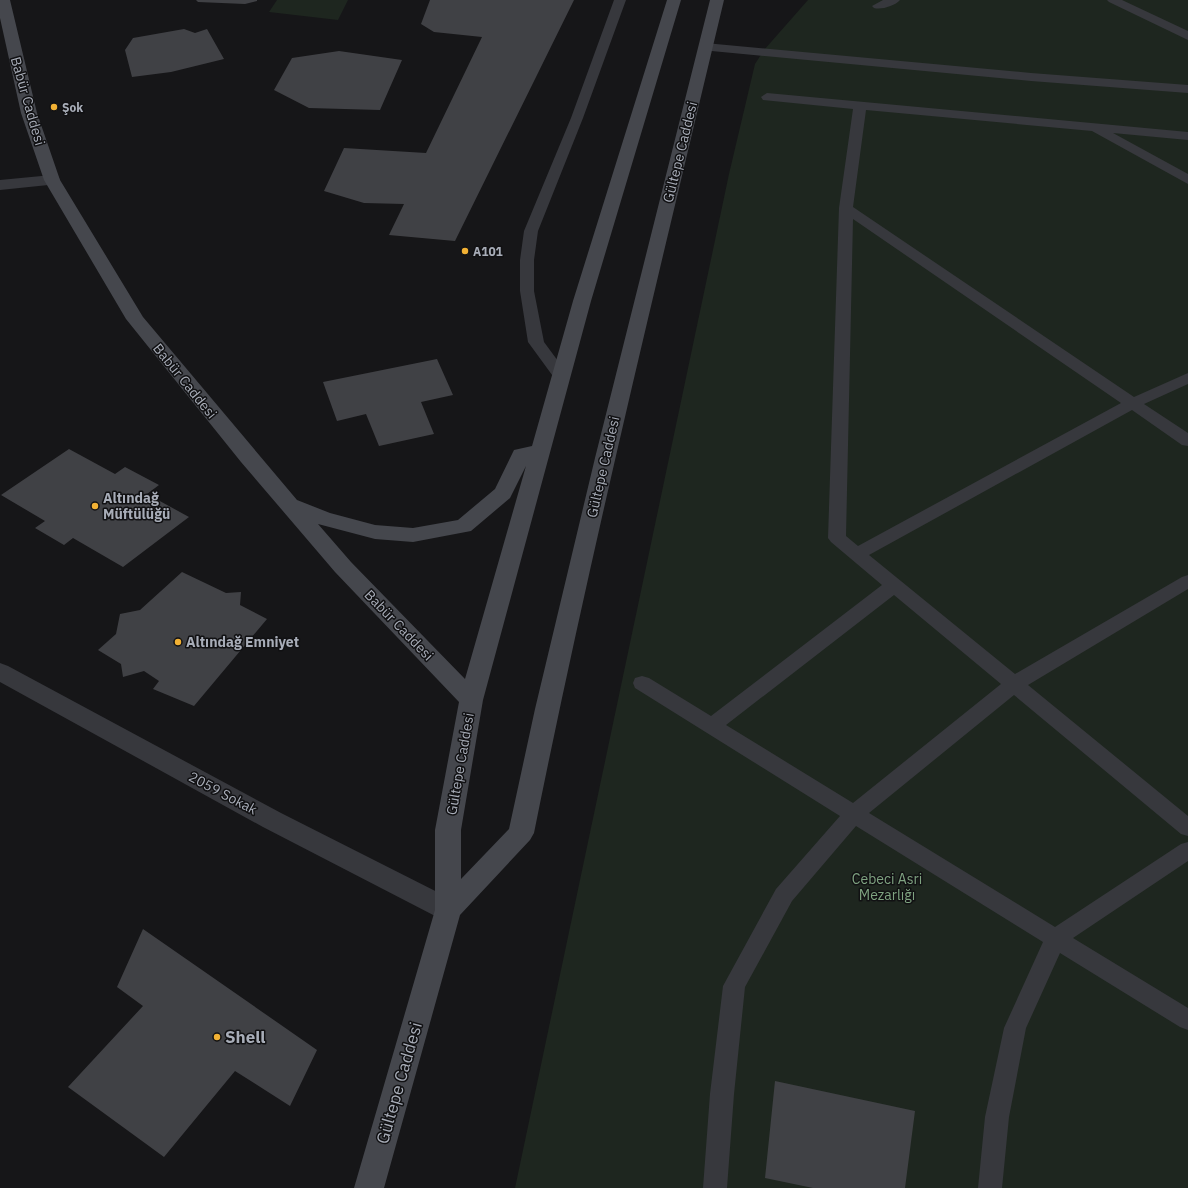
<svg xmlns="http://www.w3.org/2000/svg" width="1188" height="1188" font-family="'IBM Plex Sans',sans-serif">
	<rect width="100%" height="100%" fill="#161618"/>
	<path fill="#1e261f" d="M277 0H348L338 20 269 12Z
		M808 0H1188V1188H515L729 174 755 64 764 50Z"/>
	<path fill="#404145" d="M196 0H257V1L245 4 198 2Z
		M430 0H574L455 241 389 235 404 204 364 203 324 191 344 148 426 153 482 37 434 32 421 24Z
		M184 29 195 33 207 29 224 59 171 72 132 77 125 50 133 38Z
		M339 51 402 60 380 110 309 108 274 90 292 58Z
		M437 359 453 395 421 402 434 434 379 446 366 414 337 421 323 382Z
		M69 449 115 474 125 467 159 485 147 494 189 517 123 567 73 538 64 545 35 528 45 521 1 495Z
		M182 572 226 593 241 592 240 605 267 619 194 706 153 689 159 681 144 671 123 677 121 664 98 650 116 634 120 614 140 610Z
		M143 929 317 1050 290 1106 235 1071 164 1157 68 1087 143 1006 117 987Z
		M775 1081 915 1111 905 1188H813L765 1178Z"/>
	<g fill="none" stroke-linecap="round" stroke-linejoin="round">
		<path fill="#37383d" fill-rule="evenodd" d="M614 0H626L583 118 538 231 534 260V291L544 342 569 376 567 379 561 381 555 379 528 342 520 291V260L524 231 571 118Z
			M883 0H900C895 6 881 10 874 8L872 6Z
			M1107 0H1122L1188 31V40L1109 2Z
			M705 43 1031 73 1188 85V93L1031 81 701 50 699 47Z
			M767 93 1188 132V140L1113 133 1188 174V184L1092 131 866 110 853 207 1134 397 1188 373V384L1144 404 1188 433V446L1182 445 1132 410 869 555 1015 674 1182 577 1188 575V589L1028 685 1188 816V836L1181 834 1014 695 869 813 1055 927 1181 844 1188 842V861L1073 938 1188 1008V1030L1180 1027 1060 953 1026 1028 1009 1117 1002 1188H978L985 1117 1004 1028 1043 942 856 826 792 901 745 987 734 1094 727 1188H703L710 1094 723 986 776 889 840 816 635 688 633 683 635 678 642 676 649 678 711 716 882 585 831 542 828 538 839 208 853 109 763 100 761 97ZM853 219 1121 403 858 546 846 536ZM894 595 1001 684 853 803 726 725Z"/>
		<path fill="#37383d" fill-rule="evenodd" d="M0 663 8 666 281 813 457 902 461 910 457 918 448 921 439 918 263 827 0 682Z"/>
		<path fill="#37383d" fill-rule="evenodd" d="M52 175 58 176 60 180 58 184 0 190V180Z"/>
		<path fill="#45474d" fill-rule="evenodd" d="M0 0H10L37 113 60 180 143 317 297 500 330 513 375 525 413 528 458 520 495 489 514 450 532 446 573 301 667 0H681L591 301 483 700 461 830V879L509 829 535 709 595 458 710 0H724C658 277 590 554 534 833L530 840 460 915 384 1188H354L435 910V830L459 702 335 572 241 462 126 319 44 180 21 113 0 18ZM526 466 465 679 351 562 318 524 375 539 413 542 471 531 510 498Z"/>
	</g>
	<g fill="#f2b134" stroke="#111113" stroke-width="1.5">
		<circle cx="54" cy="107" r="4"/>
		<circle cx="465" cy="251" r="4"/>
		<circle cx="95" cy="506" r="4"/>
		<circle cx="178" cy="642" r="4"/>
		<circle cx="217" cy="1037" r="4"/>
	</g>
	<g text-anchor="middle" dominant-baseline="central" stroke-width="3" stroke-linejoin="round" paint-order="stroke">
		<g font-size="12" font-weight="bold" fill="#a8adb8" stroke="#111113" text-anchor="start">
			<text x="62" y="107">Şok</text>
			<text x="473" y="251">A101</text>
		</g>
		<g font-size="14" fill="#a8adb8" stroke="#111113">
			<text transform="translate(28 101) rotate(74)">Babür Caddesi</text>
			<text transform="translate(680 152) rotate(-76)">Gültepe Caddesi</text>
			<text transform="translate(185 381) rotate(51)">Babür Caddesi</text>
			<text transform="translate(603 467) rotate(-77)">Gültepe Caddesi</text>
			<text transform="translate(399 625) rotate(46)">Babür Caddesi</text>
			<text transform="translate(460 764) rotate(-80)">Gültepe Caddesi</text>
			<text transform="translate(223 793) rotate(28)">2059 Sokak</text>
		</g>
		<g font-size="14" font-weight="bold" fill="#a8adb8" stroke="#111113" text-anchor="start">
			<text x="103" y="498">Altındağ<tspan x="103" dy="16">Müftülüğü</tspan></text>
			<text x="186" y="642">Altındağ Emniyet</text>
		</g>
		<g font-size="14" fill="#7fa381" stroke="#111113">
			<text x="887" y="879">Cebeci Asri<tspan x="887" dy="16">Mezarlığı</tspan></text>
		</g>
		<g font-size="17" font-weight="bold" fill="#a8adb8" stroke="#111113" text-anchor="start">
			<text x="225" y="1037">Shell</text>
		</g>
		<g font-size="17" fill="#a8adb8" stroke="#111113">
			<text transform="translate(399 1083) rotate(-74)">Gültepe Caddesi</text>
		</g>
	</g>
</svg>
